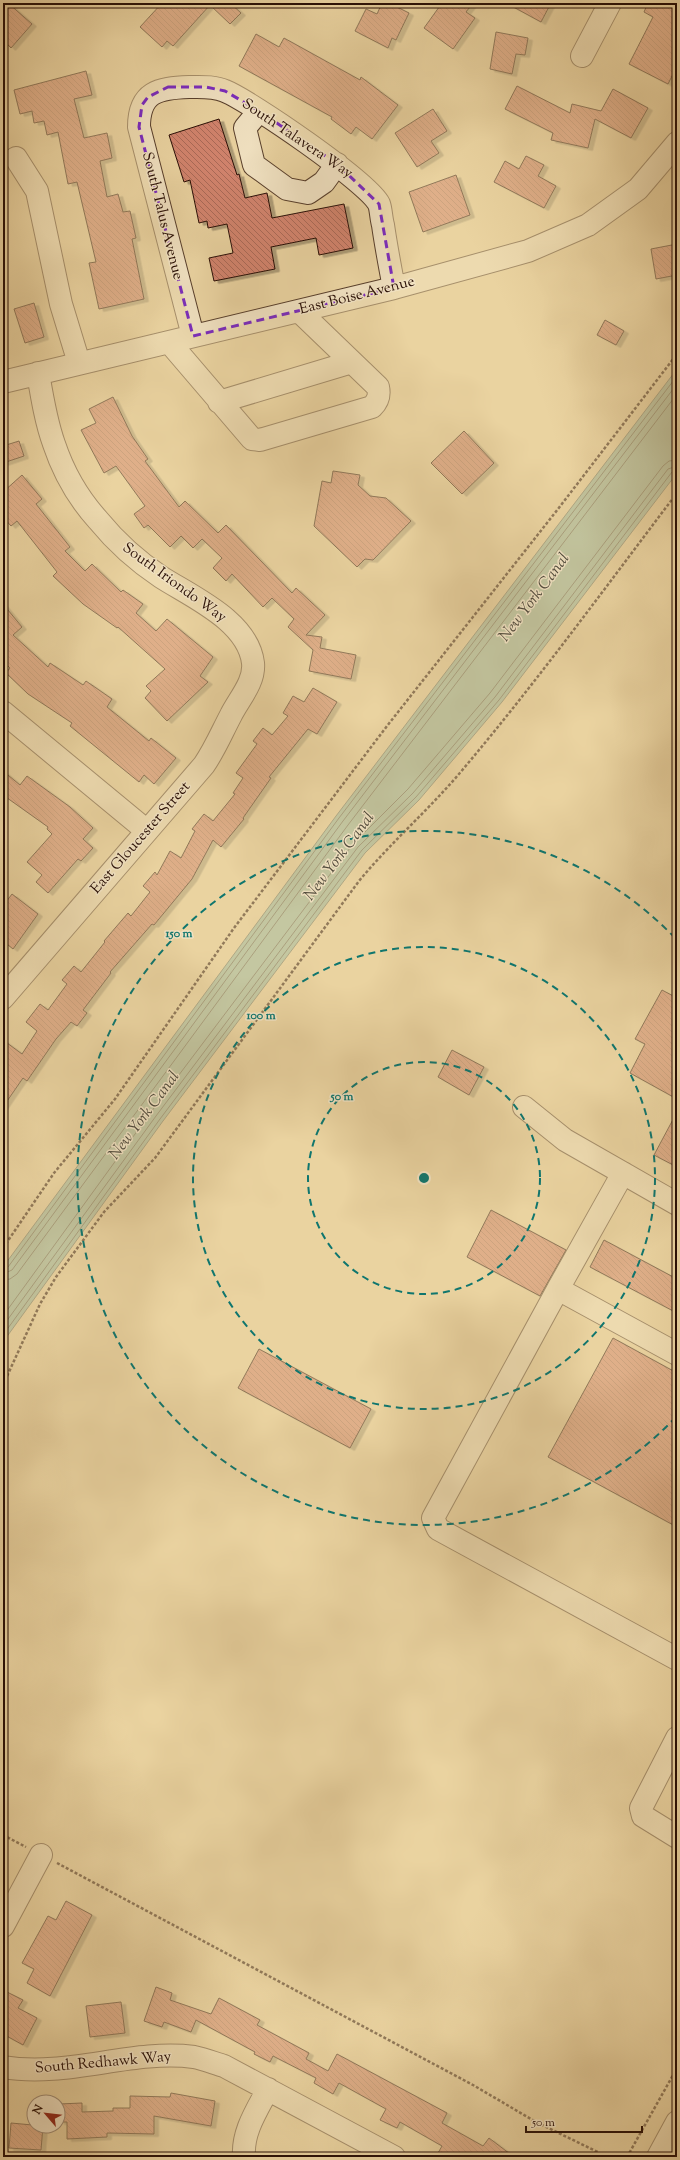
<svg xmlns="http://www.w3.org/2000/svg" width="680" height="2160" font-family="'Sorts Mill Goudy',serif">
	<defs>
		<pattern id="building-back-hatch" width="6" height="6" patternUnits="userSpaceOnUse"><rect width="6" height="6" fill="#d2846e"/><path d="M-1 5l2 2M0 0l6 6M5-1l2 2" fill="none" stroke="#aa6a58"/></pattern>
		<filter id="shadow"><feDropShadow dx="4.5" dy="2.5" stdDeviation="0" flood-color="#0004"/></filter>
	</defs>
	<rect width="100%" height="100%" fill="#ead3a1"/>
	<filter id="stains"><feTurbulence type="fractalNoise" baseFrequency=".005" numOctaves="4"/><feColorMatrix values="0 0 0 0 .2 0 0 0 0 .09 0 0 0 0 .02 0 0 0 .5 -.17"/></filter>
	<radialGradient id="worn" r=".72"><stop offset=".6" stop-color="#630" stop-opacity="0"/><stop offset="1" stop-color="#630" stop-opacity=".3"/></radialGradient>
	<path fill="#98b8a3" stroke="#6b7464" d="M677 369V473L502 702 419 800 365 853 163 1121 3 1342V1267L336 816Z"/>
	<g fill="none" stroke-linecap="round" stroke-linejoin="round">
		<path stroke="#606354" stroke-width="1" d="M3 1269 8 1267 339 818 677 376
			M3 1274 12 1270 343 821 677 384
			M3 1280 10 1279 17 1274 348 825 677 394
			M3 1316 151 1112 353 844 408 789 490 693 663 466 669 461 677 460
			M3 1326 156 1116 358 847 413 793 495 697 668 469 677 466
			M3 1335 160 1119 362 850 416 797 499 700 672 472 677 471"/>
	</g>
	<path fill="url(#building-back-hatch)" stroke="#280e05" filter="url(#shadow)" d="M3 3H8L32 24 11 48 3 40Z
		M162 3H230L241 13 230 24 210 5 173 46 167 41 162 47 140 27Z
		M382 3H389L409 13 396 40 392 38 388 48 355 31 366 9 377 14Z
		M442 3H473L466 12 475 18 453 49 424 28Z
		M506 3H551L541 22Z
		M648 3H677V66L668 84 629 64 653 17 644 12Z
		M496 32 528 38 525 55 516 54 512 74 490 69Z
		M256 34 279 47 284 38 360 80 361 77 398 105 372 139 356 127 351 134 331 119 332 117 239 66Z
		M86 71 92 95 74 99 84 138 107 133 112 158 100 161 107 197 118 194 123 212 130 211 136 238 132 239 144 299 99 309 89 263 96 262 77 182 68 184 58 132 47 135 44 121 34 123 32 111 20 114 14 90Z
		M517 86 570 113 572 104 601 111 613 89 648 108 631 138 595 119 588 148 551 140 553 133 505 109Z
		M433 109 447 131 431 141 439 153 417 167 395 133Z
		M219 119 237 175 239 174 245 198 267 193 272 218 344 204 353 248 319 255 316 238 271 247 275 269 214 281 209 258 233 253 227 224 208 228 207 221 199 223 190 180 184 182 169 135Z
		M526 156 544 165 538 176 556 186 544 208 494 182 505 161 519 169Z
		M456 175 470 215 423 232 409 192Z
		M677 244V275L656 279 651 249Z
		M34 303 44 337 25 343 14 309Z
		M605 320 624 331 616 345 597 335Z
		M113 397 132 436 148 459 145 461 179 507 185 501 218 533 226 525 292 593 296 588 325 615 306 635 322 637 320 648 356 655 351 679 309 671 313 650 288 627 294 619 272 598 263 607 232 574 226 581 213 568 222 558 202 539 193 548 181 536 170 547 148 525 144 528 134 514 145 506 116 466 104 473 81 430 96 423 89 409Z
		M464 431 494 463 462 494 431 463Z
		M19 441 24 456 3 463V446Z
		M333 471 360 475 358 485 370 496 386 498 411 521 373 560 365 559 357 567 314 526 322 481 331 483Z
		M22 475 42 499 36 504 70 547 65 551 85 571 92 564 121 592 123 590 143 604 136 613 156 631 167 619 213 657 200 676 208 682 167 721 145 698 151 691 146 686 165 669 118 627 117 628 83 604 53 576 57 572 17 521 11 526 3 517V492Z
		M3 604 22 627 13 635 48 667 50 663 83 685 86 681 112 699 107 707 149 741 151 738 176 758 154 784 144 775 139 782 70 726 72 723 28 694 6 673 10 668 3 661Z
		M313 688 337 702 317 734 308 729 269 777 271 778 243 818 244 819 221 847 213 840 192 879 154 925 152 924 110 972 111 973 83 1010 87 1013 77 1026 71 1022 56 1039 27 1081 23 1078 3 1107V1040L22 1054 37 1031 26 1022 40 1004 48 1010 67 984 62 980 74 966 81 972 105 942 104 941 128 913 131 916 150 892 143 886 155 872 157 875 170 851 181 858 195 831 192 829 204 814 213 821 235 794 233 793 243 778 236 773 257 744 253 741 263 728 272 735 288 716 283 713 293 696 304 702Z
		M3 771 20 785 27 776 70 807 93 828 83 839 93 848 81 861 78 859 48 893 36 882 42 875 27 862 52 834 47 829 48 827 3 795Z
		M12 894 38 914 13 949 3 941V906Z
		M662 990 677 998V1099L630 1073 645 1044 635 1039Z
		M452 1050 484 1067 469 1095 438 1077Z
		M677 1112V1167L654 1155Z
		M491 1210 566 1250 540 1296 467 1257Z
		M604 1240 677 1279V1313L590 1267Z
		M613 1338 677 1373V1527L548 1457Z
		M259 1349 371 1409 350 1448 238 1388Z
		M66 1901 92 1915 50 1996 27 1983 34 1969 22 1963 48 1916 56 1920Z
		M156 1987 172 1993 170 2000 211 2014 219 1998 260 2020 257 2025 309 2053 306 2059 328 2071 337 2054 447 2113 442 2123 483 2146 489 2138 514 2157H446L438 2153 442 2146 400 2122 397 2128 380 2120 386 2109 339 2083 333 2094 314 2083 316 2078 273 2056 270 2062 254 2054 255 2052 196 2020 191 2032 164 2022 162 2027 144 2021Z
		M7 1992 23 2000 18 2008 37 2018 23 2045 3 2034V2028L8 2020 3 2017V1999Z
		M121 2002 125 2033 90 2037 86 2006Z
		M171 2093 215 2101 211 2126 154 2116V2134L107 2133V2137L67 2139V2122H60L59 2104 82 2103V2112L113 2111V2108H130V2096L170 2097Z
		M11 2123 43 2126 41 2150 9 2148Z"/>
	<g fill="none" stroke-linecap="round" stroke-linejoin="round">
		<g stroke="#583f2c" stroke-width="24">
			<path id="minor" d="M582 56 610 3
				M259 111 245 128 254 165 287 189 308 193 324 182 337 164
				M16 158 37 191 61 304 79 363
				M193 336 139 127C139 92 158 88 189 87 201 87 214 86 225 91 250 101 368 182 379 204 381 209 381 218 383 225 386 246 390 267 394 288
				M169 342 252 439 260 440 372 407C378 401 380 396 378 387L299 311
				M3 382 394 288 528 251 588 225 638 189 677 143
				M219 402 352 362
				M3 712 147 831
				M3 998 204 765C215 749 222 732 231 715 239 699 255 682 253 663 248 621 192 597 161 577 137 561 116 542 98 520 79 499 63 471 54 444 46 422 42 397 38 373
				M524 1107 565 1140 677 1204
				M623 1173 558 1289 677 1354
				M558 1289 433 1518 438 1529 677 1659
				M677 1738 641 1808 643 1816 677 1837
				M3 1926 41 1855
				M3 2067C67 2078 131 2049 194 2057 204 2059 214 2063 224 2066L394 2157
				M244 2157C242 2132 257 2110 268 2089
				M658 2157 677 2122"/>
		</g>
		<path stroke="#280e05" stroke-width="2.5" stroke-dasharray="3 2" stroke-linecap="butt" d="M3 1248 54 1173 115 1099 234 928 387 726 558 509 677 354
			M3 1385 40 1304 56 1277 104 1212 155 1158 359 881C392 841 431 808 464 768 539 679 607 585 677 493
			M3 1835 26 1847
			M57 1863 473 2085 536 2122 608 2157
			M627 2157 677 2068"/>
		<use href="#minor" stroke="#f1e2c2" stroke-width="22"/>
	</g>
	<path d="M0 0H680V2160H0ZM168 87H206L225 91 259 111 337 164 379 204 394 288 193 336 139 127 142 105 148 97Z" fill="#ead3a1" fill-opacity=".55" fill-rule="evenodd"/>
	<path fill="none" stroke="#7b2cbf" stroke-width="3" stroke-dasharray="8 5" stroke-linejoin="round" d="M168 87H206L225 91 259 111 337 164 379 204 394 288 193 336 139 127 142 105 148 97Z"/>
	<g fill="none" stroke="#0f766e" stroke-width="2" stroke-dasharray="7 5">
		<circle cx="424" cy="1178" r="116"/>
		<circle cx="424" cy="1178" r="231"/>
		<path d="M676 1417A347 347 0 1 1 676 939"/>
	</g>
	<g text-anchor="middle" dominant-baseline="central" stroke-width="3" stroke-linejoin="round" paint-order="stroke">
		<g font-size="15" fill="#280e05" stroke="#f1e2c2">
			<text transform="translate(297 139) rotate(34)">South Talavera Way</text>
			<text transform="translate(162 216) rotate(76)">South Talus Avenue</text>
			<text transform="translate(357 296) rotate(-14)">East Boise Avenue</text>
			<text transform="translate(174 583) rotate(36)">South Iriondo Way</text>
			<text transform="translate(141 838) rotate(-49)">East Gloucester Street</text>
			<text transform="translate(103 2063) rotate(-5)">South Redhawk Way</text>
		</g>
		<g font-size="16" font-style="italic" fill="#4f4a3c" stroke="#f1e2c2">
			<text transform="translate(535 598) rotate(-53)">New York Canal</text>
			<text transform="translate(340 857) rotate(-53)">New York Canal</text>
			<text transform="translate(145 1116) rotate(-53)">New York Canal</text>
		</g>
	</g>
	<circle cx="424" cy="1178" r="6" fill="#0f766e" stroke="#f1e2c2" stroke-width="2"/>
	<g font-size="12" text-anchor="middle" font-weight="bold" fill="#0f766e" stroke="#f1e2c2" stroke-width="3" stroke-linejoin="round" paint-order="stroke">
		<text x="179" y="937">150 m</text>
		<text x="261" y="1019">100 m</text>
		<text x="342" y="1100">50 m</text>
	</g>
	<rect width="680" height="2160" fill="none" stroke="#ead3a1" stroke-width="16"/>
	<rect x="4" y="4" width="672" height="2152" fill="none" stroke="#280e05" stroke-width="2"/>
	<rect x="8" y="8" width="664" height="2144" fill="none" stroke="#280e05"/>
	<g transform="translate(46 2114) rotate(298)"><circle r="19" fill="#f1e2c2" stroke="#a18d76"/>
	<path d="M0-3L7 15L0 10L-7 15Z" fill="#8f2418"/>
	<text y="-6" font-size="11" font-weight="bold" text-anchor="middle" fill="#280e05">N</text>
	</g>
	<path d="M526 2126v6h116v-6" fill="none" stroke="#280e05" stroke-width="2"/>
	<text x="532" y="2126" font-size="12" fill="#280e05" stroke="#f1e2c2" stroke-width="3" paint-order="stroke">50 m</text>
	<rect width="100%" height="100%" filter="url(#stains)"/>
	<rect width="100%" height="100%" fill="url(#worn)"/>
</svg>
